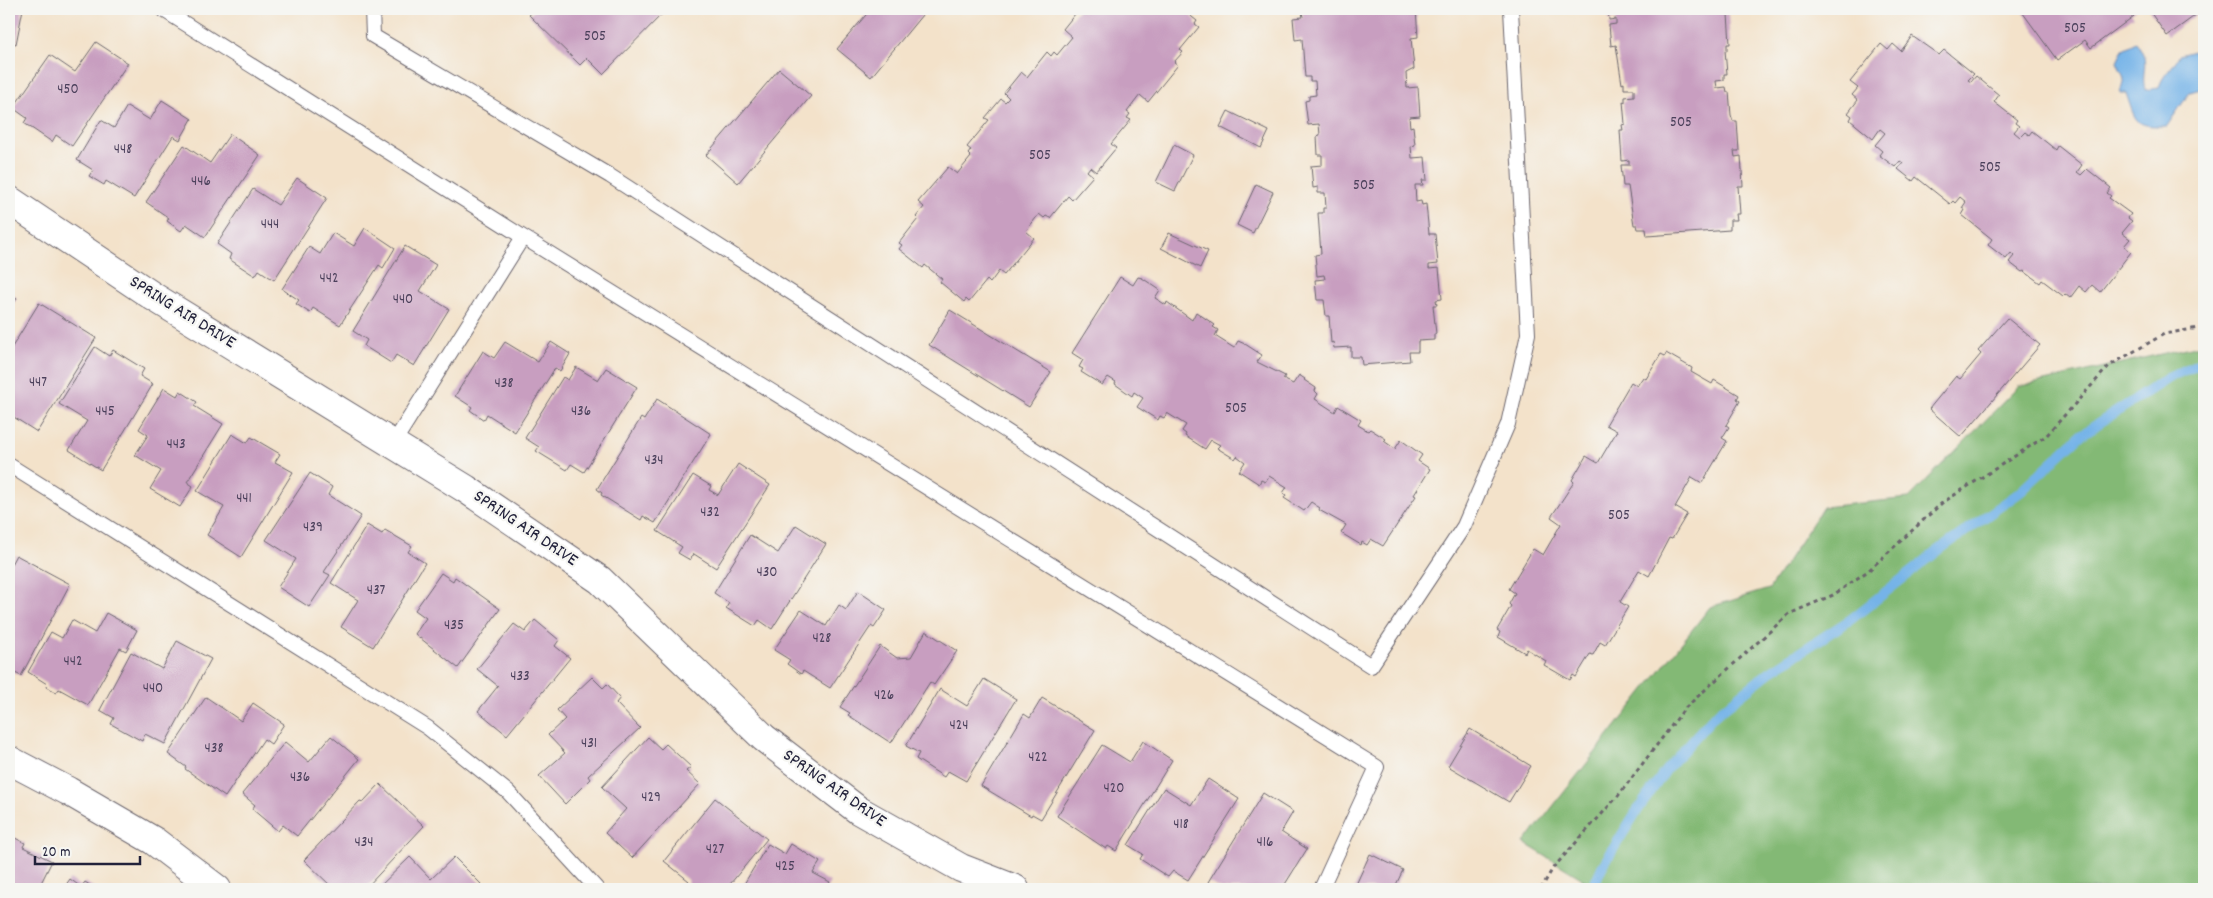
<svg xmlns="http://www.w3.org/2000/svg" width="2213" height="898" font-family="Dekko,sans-serif">
	<rect width="100%" height="100%" fill="#f6f6f2"/>
	<filter id="ink" filterUnits="userSpaceOnUse"><feTurbulence type="fractalNoise" baseFrequency=".02" numOctaves="2"/><feDisplacementMap in="SourceGraphic" scale="10" xChannelSelector="R" yChannelSelector="G"/><feConvolveMatrix kernelMatrix="1 2 1 2 8 2 1 2 1" color-interpolation-filters="sRGB"/></filter>
	<filter id="wash" filterUnits="userSpaceOnUse"><feTurbulence type="fractalNoise" baseFrequency=".0096" numOctaves="4" result="noise"/><feDisplacementMap in="SourceGraphic" scale="20" xChannelSelector="R" yChannelSelector="G"/><feGaussianBlur stdDeviation="1.12" result="paint"/><feColorMatrix in="noise" values="0 0 0 0 0 0 0 0 0 0 0 0 0 0 0 0 0 1.4 0 .05"/><feComposite in="paint" operator="in"/></filter>
	<g filter="url(#wash)">
		<rect width="100%" height="100%" fill="#f3e2ca"/>
		<path fill="#83b975" stroke="#526e58" d="M2204 344V889H1599L1524 843 1710 607 1769 589 1823 507 1909 498 2018 387Z"/>
		<path fill="#75b3e8" stroke="#4c6a92" d="M2136 42C2152 63 2140 69 2145 90L2159 88C2162 74 2174 68 2179 55L2194 51 2204 55V88L2190 92 2167 126C2135 127 2136 123 2126 93H2120L2124 78 2117 62 2123 49Z"/>
		<g fill="none" stroke-linecap="round" stroke-linejoin="round">
			<path stroke="#75b3e8" stroke-width="10" d="M1592 889 1602 867 1635 814 1666 770 1714 716 1771 671 1850 620 1939 550 2019 493 2081 435 2168 378 2204 361"/>
		</g>
		<g id="blocks">
			<path fill="#c89ec0" d="M9 9H23L16 44 9 42Z
				M536 9H667L603 74 587 58 580 65 529 15Z
				M871 9H927L871 77 837 49Z
				M1079 9H1182L1197 21 1195 24 1199 27 1180 50 1183 52 1174 62 1178 65 1148 102 1140 95 1127 112 1130 114 1127 118 1131 120 1111 144 1116 148 1096 172 1090 167 1087 171 1093 176 1072 200 1068 196 1050 218 1046 216 1044 218 1039 214 1026 231 1034 238 1004 275 999 271 990 283 987 280 969 302 966 299 964 302 940 282 942 279 925 265 923 268 899 249 902 245 899 243 918 219 916 217 924 207 918 202 948 167 957 174 971 157 968 154 971 150 967 147 989 120 985 118 1001 99 1005 102 1009 98 1004 93 1021 72 1027 77 1047 52 1051 56 1054 52 1057 55 1072 37 1063 29Z
				M1295 9H1416L1418 37 1411 38 1414 69 1406 73 1407 88 1418 87 1420 116 1409 117 1410 127 1413 126 1415 145 1411 146 1412 158 1425 157 1427 180H1422L1423 185H1415L1416 202 1421 201 1422 205 1426 204 1429 234H1435L1438 264 1429 265V269L1439 268 1442 299 1436 300 1437 305H1433L1436 334H1434V340L1418 341V352H1409L1410 361 1362 365 1361 357H1351V347L1334 348 1333 342 1331 343 1329 316H1326L1324 300H1317L1315 280 1325 279 1324 275 1317 276 1315 255 1321 254 1318 213H1323V208H1326L1325 193H1318V187L1313 188 1311 166 1322 165V155H1318L1317 136 1320 135 1319 124 1308 125 1305 101 1309 100V96L1316 95 1315 81H1310V77H1305L1302 39 1295 40 1293 18 1303 17 1302 12H1295Z
				M1608 9H1727L1723 11V14H1728L1730 44H1727V51L1725 50 1727 74H1724V80L1716 81 1717 88 1726 87 1727 92H1729L1731 115 1733 121H1737L1739 151H1734L1735 157 1741 156 1743 186H1738L1740 214H1736L1737 220H1730V230L1647 236 1646 229H1638L1637 225H1634L1628 186H1623L1621 165H1629V160L1622 161 1620 130H1623L1622 125 1625 124 1623 101 1625 102V97L1634 96V89H1624V83L1622 84 1616 45 1611 46 1609 25 1616 24V19L1609 20Z
				M2020 9H2137L2131 13 2134 16 2091 48 2085 40 2057 60Z
				M2148 9H2204L2167 36Z
				M1912 36 1939 55 1944 50 1974 74 1968 80 1971 82 1976 76 1999 95 1994 102 2017 120 2015 123 2019 126 2014 132 2020 137 2025 132 2029 135 2032 131 2056 150 2058 146 2082 165 2077 172 2081 175 2087 169 2111 188 2107 193 2111 196 2109 198 2131 214 2128 218 2132 221 2122 233 2130 239 2124 246 2131 252 2100 292 2092 285 2086 292 2079 286 2070 298 2065 294 2063 296 2042 280 2040 283 2024 271 2022 272 2009 262 2014 256 2011 253 2006 259 1988 245 1992 239 1962 215 1965 210 1962 208 1966 202 1960 197 1955 203 1953 201 1950 204 1916 177 1913 181 1898 169 1903 163 1900 161 1895 167 1879 155 1882 151 1875 145 1885 133 1880 129 1873 139 1850 120 1852 116 1848 113 1858 100 1852 95 1858 88 1850 82 1881 44 1888 50 1893 44 1901 51Z
				M96 42 128 63 72 146 56 135 52 142 24 123 27 118 13 108 50 55 75 72Z
				M779 69 811 96 738 183 706 155Z
				M162 100 192 119 180 140 173 136 134 198 106 181 104 185 89 176 93 170 77 160 101 120 114 128 127 106 150 120Z
				M1228 111 1269 131 1261 148 1220 127Z
				M230 134 260 155 205 237 186 224 181 231 167 221 169 218 146 202 184 145 210 163Z
				M1174 145 1193 155 1175 191 1156 182Z
				M297 178 327 198 274 280 259 270 255 276 229 259 231 254 217 244 253 189 278 205Z
				M1256 184 1273 192 1253 233 1237 225Z
				M365 228 395 248 383 268 379 265 340 325 313 308 310 313 296 304 299 300 282 289 309 247 320 254 333 233 354 246Z
				M1169 233 1208 251 1200 268 1161 248Z
				M405 246 436 265 420 291 449 309 414 366 396 355 391 363 364 346 367 340 353 331Z
				M1120 277 1133 285 1138 277 1142 278 1160 290 1155 298 1166 305 1167 302 1192 320 1196 312 1215 325 1213 327 1218 330 1215 336 1234 348 1238 341 1245 344 1262 355 1257 362 1285 376 1283 379 1293 384 1299 375 1305 379 1304 380 1316 388 1315 391 1318 394 1315 399 1335 412 1338 406 1361 420 1358 425 1368 431 1370 429 1386 439 1384 441 1395 449 1401 440 1422 455 1418 461 1430 469 1414 495 1416 496 1383 546 1371 539 1367 545 1362 542 1361 545 1341 533 1346 525 1319 510 1320 508 1311 502 1304 511 1284 498 1286 495 1283 493 1287 487 1269 476 1265 482 1261 480 1259 484 1239 471 1245 462 1237 456 1235 459 1217 448 1220 445 1211 440 1205 449 1185 436 1186 434 1182 431 1186 425 1167 413 1164 418 1160 416 1158 420 1137 407 1143 398 1134 392 1132 396 1115 384 1116 382 1108 377 1102 385 1081 372 1083 369 1079 367 1083 360 1072 353Z
				M9 293 17 298 9 311Z
				M39 303 96 338 37 432 9 414V352Z
				M950 310 1051 372 1029 407 929 345Z
				M2007 318 2040 345 1961 437 1929 409 1956 376 1960 379 1981 354 1978 351Z
				M505 342 538 362 551 342 570 354 560 371 555 368 515 432 487 414 484 420 470 410 472 407 455 396 483 351 494 358Z
				M95 347 109 356 113 350 144 369 140 376 153 384 101 470 69 450 87 421 59 404Z
				M1666 353 1692 368 1691 372 1712 384 1714 380 1739 395 1737 399 1740 401 1726 425 1729 427 1722 438 1727 441 1702 483 1692 477 1675 507 1687 514 1672 539 1669 538 1649 576 1639 570 1620 602 1628 607 1605 645 1600 642 1593 655 1590 654 1576 677 1573 675 1570 680 1544 665 1546 661 1527 649 1525 653 1498 637 1500 632 1497 630 1511 606 1509 604 1515 593 1509 589 1533 549 1543 555 1561 524 1551 517 1574 482 1572 480 1586 456 1598 463 1617 431 1606 425 1631 382 1637 386 1643 377 1646 379 1661 354 1665 356Z
				M576 367 598 380 606 368 637 387 584 472 571 464 567 470 536 451 539 447 525 438 563 377 568 380Z
				M164 388 177 396 180 391 197 402 194 406 223 424 187 482 193 486 180 507 150 489 161 471 135 455 148 435 139 429Z
				M657 399 711 434 655 523 643 516 641 520 601 495 602 493 597 489 641 418 644 420Z
				M232 434 247 443 251 437 280 454 275 462 293 472 241 557 207 535 224 507 197 491Z
				M738 464 770 485 716 568 694 554 690 560 678 553 682 547 657 531 693 475 711 486 709 490 718 495Z
				M310 473 332 487 328 495 361 516 324 572 330 575 309 607 278 587 296 559 266 540Z
				M367 525 382 534 385 530 412 546 408 552 425 563 373 647 341 627 358 600 331 583Z
				M796 525 826 544 772 629 759 620 755 626 726 608 729 603 714 593 750 535 778 553Z
				M16 555 70 584 21 676 9 670V568Z
				M441 573 453 581 455 577 500 609 458 668 415 634 426 618 415 610Z
				M858 591 886 610 874 628 871 626 830 688 803 671 801 674 787 664 790 660 774 650 801 610 826 626 839 605 846 610Z
				M106 613 137 630 126 651 120 648 88 705 59 689 56 693 46 687 47 684 28 672 51 632 62 638 72 620 95 633Z
				M535 620 559 640 555 646 570 658 507 735 478 711 498 686 477 669 514 624 525 632Z
				M926 631 957 651 934 685 930 682 891 743 848 715 850 713 840 707 880 646 897 658 911 657Z
				M177 641 211 659 165 744 145 734 142 741 111 724 114 718 100 710 131 652 162 669Z
				M592 677 603 688 607 684 620 698 616 703 640 728 588 776 590 779 565 804 539 776 565 753 548 735 565 719 557 710Z
				M984 679 1016 699 966 781 948 771 944 777 916 759 919 753 906 746 940 689 967 706Z
				M206 697 241 721 253 703 284 724 271 744 264 739 225 797 185 769 186 767 168 754Z
				M1042 698 1095 730 1041 819 1032 814 1031 816 981 786 1024 714 1030 718Z
				M1470 729 1531 766 1509 802 1448 766Z
				M331 736 359 759 297 836 283 825 278 831 252 809 255 805 242 794 285 742 309 762Z
				M648 737 661 749 666 744 691 767 686 771 700 784 632 858 605 833 626 809 602 787Z
				M1143 741 1172 760 1116 851 1108 846 1106 849 1057 816 1102 745 1130 762Z
				M1208 779 1239 799 1188 880 1173 871 1168 877 1140 859 1143 854 1128 845 1164 788 1191 805Z
				M380 784 424 826 365 889H334L304 860 360 801 363 802Z
				M1263 793 1293 812 1281 832 1307 849 1282 889H1220L1208 882Z
				M715 798 767 839 726 889H683L689 881 664 861Z
				M9 835 25 843 23 847 52 861 38 889H9Z
				M768 844 785 854 791 844 820 862 813 873 830 882 826 889H741Z
				M1370 854 1403 870 1394 889H1354Z
				M410 857 431 879 454 857 481 884 476 889H377Z
				M70 879 81 887 85 882 96 889H63Z"/>
		</g>
	</g>
	<g filter="url(#ink)">
		<use href="#blocks" fill-opacity="0" stroke="#6b656d" stroke-width="1"/>
		<g fill="none" stroke-linecap="round" stroke-linejoin="round">
			<g stroke="#6b656d" stroke-width="16">
				<path id="lane" d="M162 9 523 237 1377 767 1321 889
					M372 9 373 36 610 176 1371 666 1464 526 1508 424 1528 334 1511 9
					M393 444 523 237
					M9 465 428 728 508 792 597 889"/>
			</g>
			<g stroke="#6b656d" stroke-width="30">
				<path id="street" d="M9 200 154 297 466 489 600 580 764 738 858 810 961 868 1015 889
					M9 760 68 791 154 841 217 889"/>
			</g>
			<path stroke="#6b656d" stroke-width="3" stroke-dasharray="4 4" stroke-linecap="butt" d="M1541 889 1553 868 1618 796 1685 708 1789 614 1833 595 1868 571 1942 503 2046 436 2109 366 2164 334 2204 327"/>
			<use href="#lane" stroke="#fff" stroke-width="14"/>
			<use href="#street" stroke="#fff" stroke-width="28"/>
		</g>
	</g>
	<g text-anchor="middle" dominant-baseline="central" stroke-width="4.5" stroke-linejoin="round" paint-order="stroke">
		<g font-size="15" fill="#4c415c">
			<text x="2075" y="29">505</text>
			<text x="595" y="37">505</text>
			<text x="68" y="90">450</text>
			<text x="1681" y="123">505</text>
			<text x="123" y="150">448</text>
			<text x="1040" y="156">505</text>
			<text x="1990" y="168">505</text>
			<text x="201" y="182">446</text>
			<text x="1364" y="186">505</text>
			<text x="270" y="225">444</text>
			<text x="329" y="279">442</text>
			<text x="403" y="300">440</text>
			<text x="38" y="383">447</text>
			<text x="504" y="384">438</text>
			<text x="1236" y="409">505</text>
			<text x="105" y="412">445</text>
			<text x="581" y="412">436</text>
			<text x="176" y="445">443</text>
			<text x="654" y="461">434</text>
			<text x="244" y="499">441</text>
			<text x="710" y="513">432</text>
			<text x="1619" y="516">505</text>
			<text x="313" y="528">439</text>
			<text x="767" y="573">430</text>
			<text x="376" y="591">437</text>
			<text x="454" y="626">435</text>
			<text x="822" y="639">428</text>
			<text x="73" y="662">442</text>
			<text x="520" y="677">433</text>
			<text x="153" y="689">440</text>
			<text x="884" y="696">426</text>
			<text x="959" y="726">424</text>
			<text x="589" y="744">431</text>
			<text x="214" y="749">438</text>
			<text x="1038" y="758">422</text>
			<text x="300" y="778">436</text>
			<text x="1114" y="789">420</text>
			<text x="651" y="798">429</text>
			<text x="1181" y="825">418</text>
			<text x="364" y="843">434</text>
			<text x="1265" y="843">416</text>
			<text x="715" y="850">427</text>
			<text x="785" y="867">425</text>
		</g>
		<g font-size="18" fill="#22223b" stroke="#f6f6f2">
			<text transform="translate(182 313) rotate(32)">SPRING AIR DRIVE</text>
			<text transform="translate(525 529) rotate(34)">SPRING AIR DRIVE</text>
			<text transform="translate(834 789) rotate(35)">SPRING AIR DRIVE</text>
		</g>
	</g>
	<rect width="2213" height="898" fill="none" stroke="#f6f6f2" stroke-width="30"/>
	<path d="M35 856v8h105v-8" fill="none" stroke="#22223b" stroke-width="2.5"/>
	<text x="42" y="856" font-size="15" fill="#22223b" stroke="#f6f6f2" stroke-width="4" paint-order="stroke">20 m</text>
</svg>
